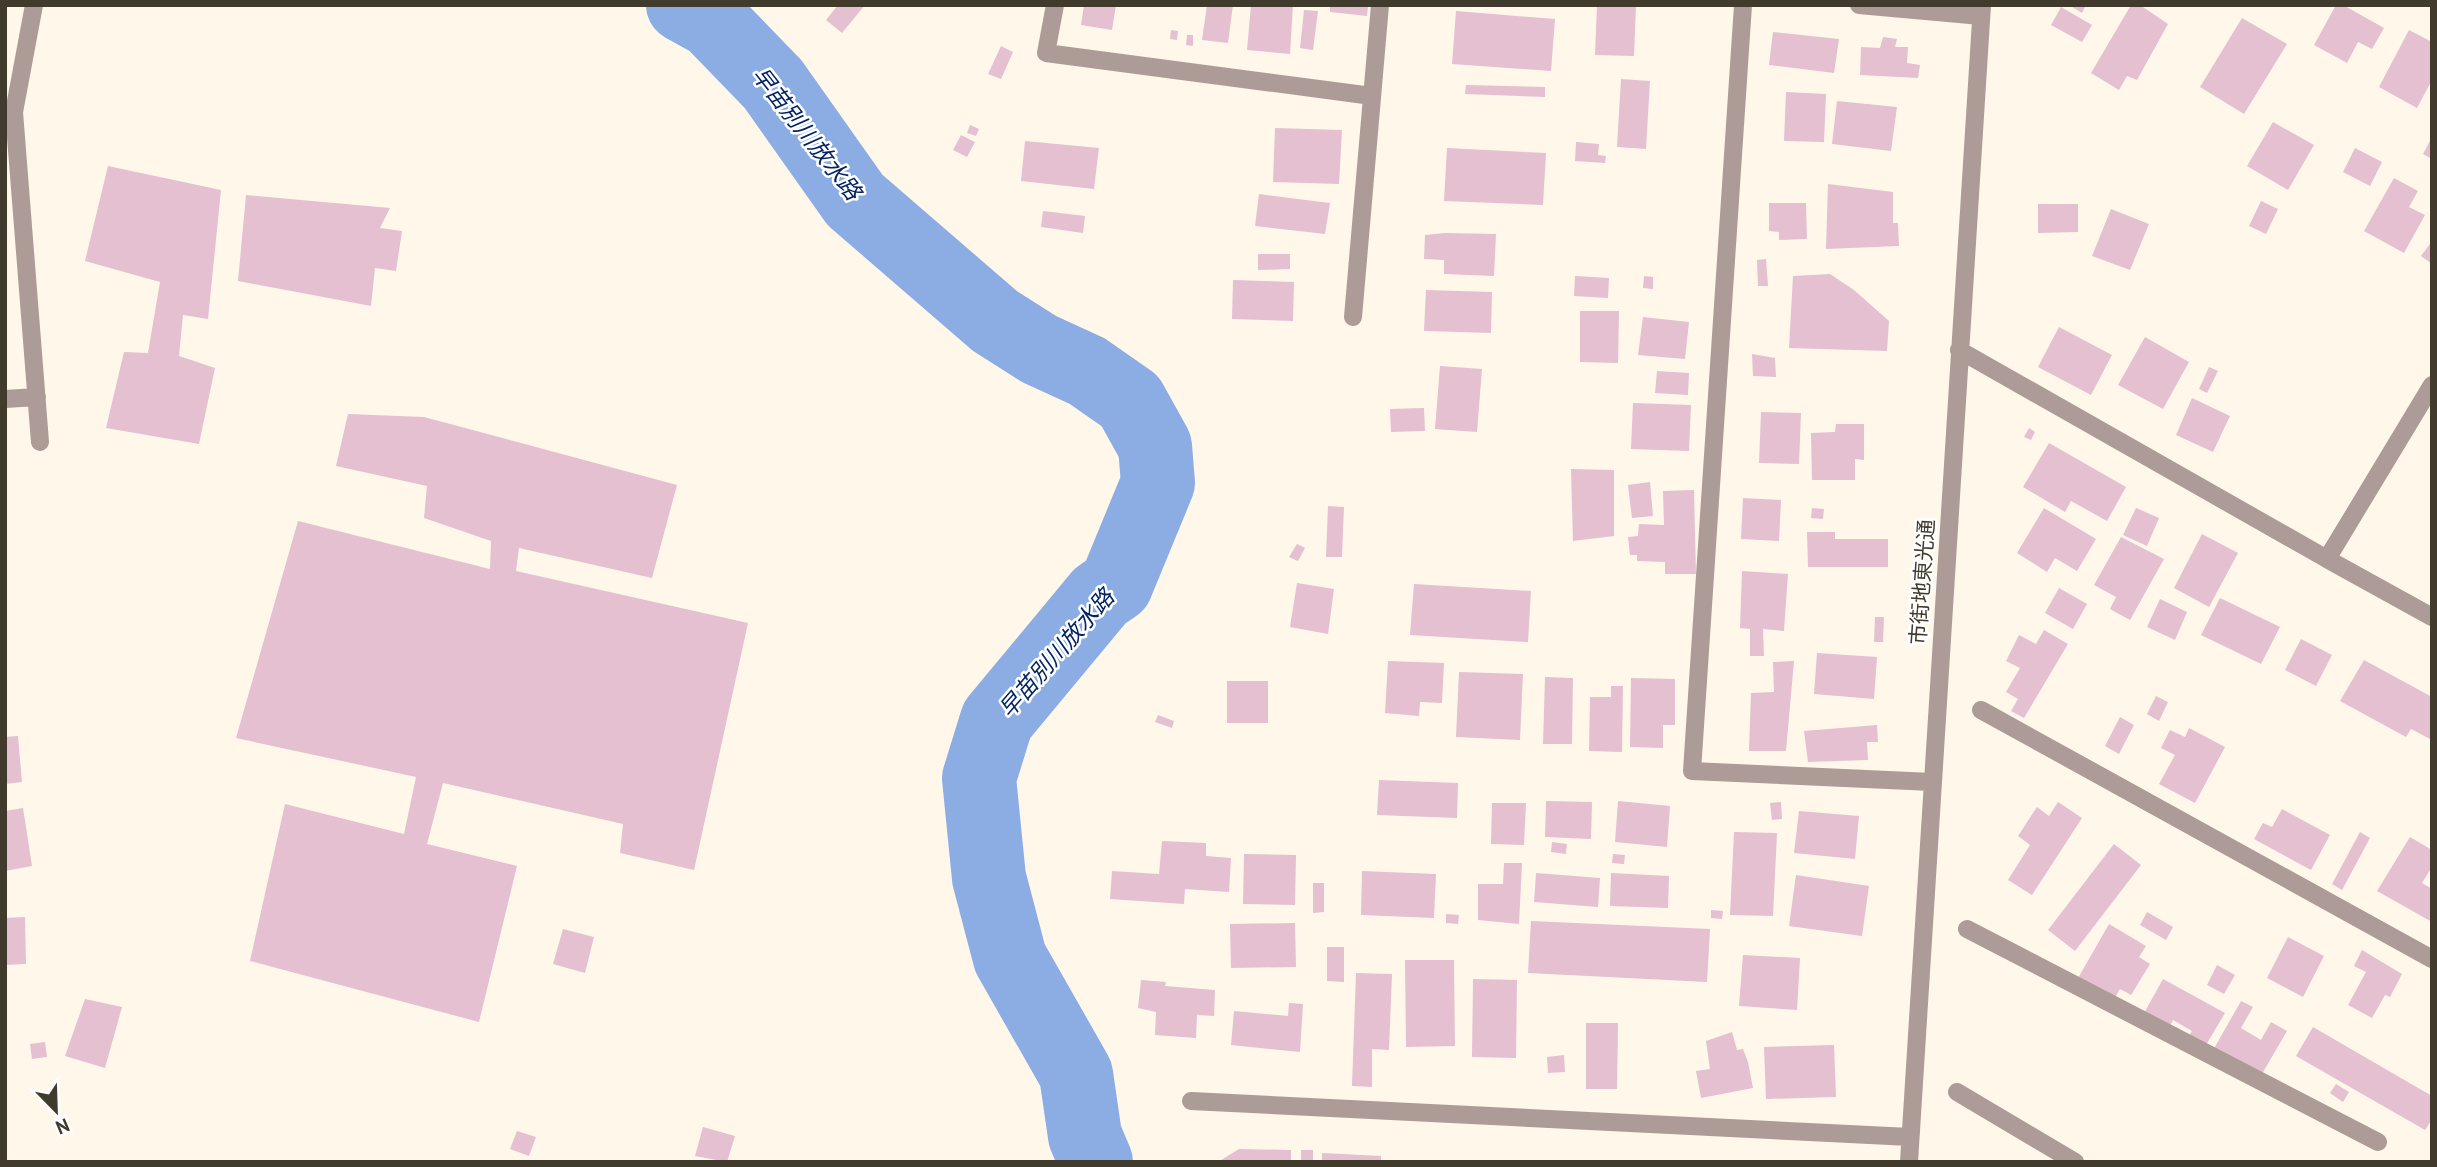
<svg xmlns="http://www.w3.org/2000/svg" width="2437" height="1167" font-family="'PT Sans','Noto Sans JP',sans-serif">
	<rect width="100%" height="100%" fill="#fef7ea"/>
	<g fill="none" stroke-linecap="round" stroke-linejoin="round">
		<path stroke="#8cace4" stroke-width="74" d="M683 5 712 21 773 84 855 200 995 321 1039 349 1087 371 1130 401 1155 446 1158 483 1116 585 1100 596 997 720 979 778 989 878 1010 958 1076 1074 1085 1136 1096 1162"/>
	</g>
	<path fill="#e4c0d1" d="M838 5H865L842 33 826 20Z
		M1084 5H1116L1112 30 1081 25Z
		M1207 5H1233L1228 43 1202 40Z
		M1251 5H1293L1290 54 1247 50Z
		M1330 5H1365L1368 6 1367 16 1330 12Z
		M1597 5H1636L1634 56 1595 55Z
		M2069 5H2086L2082 13Z
		M2131 5H2140L2168 24 2137 80 2127 76 2119 90 2091 73Z
		M2336 5H2343L2384 28 2372 49 2358 42 2347 63 2314 45Z
		M2061 7 2092 25 2082 42 2051 25Z
		M1304 10 1318 11 1313 50 1300 48Z
		M1456 11 1555 19 1551 71 1452 64Z
		M2242 18 2287 44 2244 114 2200 87Z
		M1171 30 1178 31 1177 40 1170 39Z
		M2409 30 2432 42V80L2417 108 2379 87Z
		M1773 32 1839 39 1834 73 1769 65Z
		M1187 35H1193V46L1186 45Z
		M1883 37 1897 39 1895 47H1908L1907 63 1920 65 1918 78 1860 75 1861 47 1880 48Z
		M1001 46 1013 52 1001 79 988 74Z
		M1621 79 1650 81 1646 149 1617 147Z
		M1466 85 1545 87V97L1465 94Z
		M1786 92 1826 94 1824 142 1784 141Z
		M1837 101 1897 107 1891 151 1832 144Z
		M2273 122 2314 145 2288 190 2247 166Z
		M970 125 979 129 976 136 967 133Z
		M1275 128 1342 130 1339 184 1273 182Z
		M961 135 975 142 967 157 953 150Z
		M2432 137V159L2423 154Z
		M1025 141 1099 148 1094 189 1021 181Z
		M1576 142 1599 144 1598 155 1606 156 1605 163 1575 161Z
		M1447 148 1546 153 1543 205 1444 201Z
		M2355 148 2382 162 2370 186 2343 172Z
		M108 166 221 190 208 319 183 315 179 356 215 368 199 444 106 428 124 352 148 353 160 282 85 261Z
		M2394 178 2418 191 2409 207 2425 215 2404 253 2364 231Z
		M1828 184 1893 192V223H1898L1899 246 1826 249Z
		M1259 194 1330 203 1325 234 1255 226Z
		M246 195 390 208 380 228 402 231 396 271 375 268 371 306 238 281Z
		M2261 201 2278 209 2266 234 2249 226Z
		M1769 203H1806L1807 239 1779 240V232L1769 231Z
		M2038 204H2078V232L2038 233Z
		M2111 209 2149 224 2130 270 2092 256Z
		M1043 211 1085 216 1083 233 1041 227Z
		M1445 233 1496 234 1494 276 1444 274V260L1424 259 1425 235Z
		M2432 241V264L2421 256Z
		M1258 254H1290V269L1258 270Z
		M1766 259 1768 286H1758L1757 260Z
		M1830 274 1854 290 1889 321 1887 351 1789 348 1793 276Z
		M1575 276 1609 278 1608 298 1574 296Z
		M1644 276 1653 277V289L1643 288Z
		M1233 280 1294 282 1293 321 1232 319Z
		M1426 290 1492 292 1491 333 1424 331Z
		M1580 311H1619L1618 363 1580 362Z
		M1643 317 1689 322 1685 359 1638 355Z
		M2059 327 2112 355 2091 395 2038 367Z
		M2145 337 2189 362 2163 409 2118 385Z
		M1752 354 1775 358 1776 377 1753 376Z
		M1440 366 1482 369 1477 432 1435 429Z
		M2209 367 2218 371 2207 393 2199 389Z
		M1657 371 1689 373 1688 395 1655 393Z
		M2192 398 2230 416 2213 452 2176 435Z
		M1633 403 1691 405 1689 451 1631 449Z
		M1424 408 1425 431 1391 432 1390 409Z
		M1761 412 1801 413 1799 464 1759 463Z
		M348 414 424 417 677 485 652 578 519 548 516 571 748 623 694 870 620 853 623 824 443 783 427 844 517 866 479 1022 250 961 285 804 404 834 416 777 236 738 298 521 490 569 491 541 424 518 427 486 336 466Z
		M1836 424H1864V460L1855 459V480H1812L1811 433 1835 432Z
		M2029 428 2035 432 2031 440 2024 437Z
		M2049 443 2126 487 2107 521 2071 501 2065 512 2023 487Z
		M1571 469 1614 470V536L1573 541Z
		M1650 482 1653 516 1632 518 1628 485Z
		M1694 490 1696 574H1665V562L1637 561V555H1630L1628 537 1638 536 1639 524 1664 525 1663 491Z
		M1743 498 1781 500 1779 541 1741 539Z
		M1328 506 1344 507 1342 557H1326Z
		M1812 508 1824 509 1823 519 1811 518Z
		M2044 508 2096 539 2077 571 2055 558 2047 572 2017 553Z
		M2136 508 2159 518 2147 546 2123 535Z
		M1807 532H1835V539H1888V567H1808Z
		M2202 534 2238 553 2209 607 2174 588Z
		M2121 537 2164 559 2130 620 2110 609 2116 597 2094 585Z
		M1297 544 1305 548 1298 561 1289 557Z
		M1742 571 1788 574 1784 631 1763 629 1764 656H1750V629L1740 628Z
		M1297 583 1334 589 1328 634 1290 627Z
		M1414 584 1531 591 1528 642 1410 635Z
		M2059 588 2087 604 2073 629 2045 613Z
		M2220 598 2280 627 2261 664 2201 635Z
		M2160 599 2187 612 2175 640 2147 627Z
		M1875 617H1884L1883 642H1874Z
		M2044 630 2068 644 2024 718 2011 711 2018 699 2006 692 2020 668 2006 661 2019 635 2036 644Z
		M2301 639 2332 655 2316 686 2285 670Z
		M1817 653 1877 657 1874 699 1814 694Z
		M2364 660 2432 697V740L2411 729 2406 737 2340 701Z
		M1388 661 1444 663 1442 703 1420 702 1419 716 1385 713Z
		M1794 661 1786 751H1749L1751 693 1774 692 1773 662Z
		M1459 672 1523 674 1520 740 1456 737Z
		M1545 677 1573 678 1572 744H1543Z
		M1631 678 1675 679V725H1663V748L1630 747Z
		M1227 681H1268V723H1227Z
		M1611 686H1623L1622 752 1589 751 1590 697H1611Z
		M2156 696 2168 702 2159 721 2147 714Z
		M1158 715 1174 721 1172 728 1155 722Z
		M2120 717 2134 725 2119 754 2105 746Z
		M1877 725 1878 742H1867L1868 760 1808 762 1804 731Z
		M2189 728 2225 747 2195 803 2159 784 2175 755 2161 748 2170 730 2185 737Z
		M18 736 22 782 5 784V737Z
		M1379 780 1458 783 1457 818 1377 815Z
		M1546 801 1592 802 1591 839 1545 837Z
		M1618 801 1670 806 1667 847 1615 842Z
		M1781 802 1782 819 1772 820 1770 803Z
		M2058 802 2082 818 2032 895 2008 880 2030 845 2018 836 2037 807 2049 816Z
		M1492 803H1526L1524 845 1491 844Z
		M23 808 32 866 5 871V811Z
		M2282 809 2330 835 2311 870 2254 839 2263 823 2272 827Z
		M1799 811 1859 816 1855 859 1794 853Z
		M1734 832 1777 833 1773 916 1730 915Z
		M2360 832 2370 838 2342 890 2332 884Z
		M2410 837 2432 850V867L2422 883 2432 889V922L2377 891Z
		M1162 841 1206 843V856L1231 858 1229 892 1185 889 1184 904 1110 899 1112 871 1159 874Z
		M1552 842 1567 844 1566 854 1551 852Z
		M2114 844 2141 865 2075 951 2048 930Z
		M1244 854 1296 855 1295 905 1243 904Z
		M1613 854 1625 855 1624 864 1612 863Z
		M1504 863H1522L1519 924 1478 920V884H1503Z
		M1362 871 1436 874 1434 918 1361 915Z
		M1536 873 1600 878 1598 907 1534 902Z
		M1611 873 1669 876 1668 908 1610 906Z
		M1796 875 1869 886 1862 936 1789 926Z
		M1313 883H1324V912L1313 913Z
		M1711 910 1723 911 1722 919 1711 918Z
		M2147 912 2173 927 2166 940 2140 925Z
		M1446 914 1459 915 1458 924 1446 923Z
		M25 917 26 964 5 965V918Z
		M1531 921 1710 929 1707 982 1528 973Z
		M1295 923 1296 967 1231 968 1230 924Z
		M2109 924 2146 946 2139 957 2150 964 2131 995 2120 989 2113 1001 2077 980Z
		M563 929 594 937 585 973 553 964Z
		M2288 937 2324 956 2303 997 2267 978Z
		M1327 947H1344V982L1327 981Z
		M2362 950 2402 974 2390 997 2385 995 2372 1018 2348 1005 2366 972 2354 966Z
		M1743 955 1800 958 1797 1010 1739 1006Z
		M1405 960H1454L1455 1046 1406 1047Z
		M2217 965 2235 975 2224 994 2207 985Z
		M1356 973 1392 974 1389 1050 1372 1049V1087L1352 1086Z
		M1473 979 1517 980 1516 1058 1472 1057Z
		M2163 979 2225 1013 2203 1050 2186 1040 2192 1031 2173 1020 2168 1030 2143 1015Z
		M1141 980 1166 982 1165 986 1215 990 1214 1016 1197 1015 1196 1038 1155 1035 1156 1012 1138 1008Z
		M85 999 122 1007 105 1068 65 1056Z
		M2241 1001 2253 1007 2241 1028 2261 1040 2271 1022 2287 1031 2259 1079 2212 1052Z
		M1289 1003 1303 1004 1300 1052 1231 1045 1234 1011 1288 1016Z
		M1586 1023H1618L1617 1089H1586Z
		M2313 1027 2432 1096V1119L2425 1130 2296 1056Z
		M1732 1032 1737 1050 1743 1049 1748 1062 1753 1088 1701 1098 1696 1071 1710 1069 1706 1041Z
		M45 1042 47 1057 32 1059 30 1044Z
		M1834 1045 1836 1097 1766 1099 1764 1047Z
		M1564 1055 1565 1072 1548 1073 1547 1057Z
		M2336 1084 2349 1092 2343 1102 2330 1093Z
		M703 1127 735 1136 727 1162 695 1156Z
		M517 1131 536 1137 529 1156 510 1149Z
		M1239 1149 1291 1150V1162H1218Z
		M1301 1150H1313V1162H1301Z
		M1322 1153 1381 1156V1162H1322Z"/>
	<g fill="none" stroke-linecap="round" stroke-linejoin="round">
		<path stroke="#ac9b96" stroke-width="18" d="M34 5 14 112 40 442
			M1055 5 1046 53 1372 96
			M1743 5 1692 771 1932 782
			M1859 5 1981 16
			M1353 317 1380 5
			M1959 350 2327 559 2432 385
			M5 399 37 397
			M2327 559 2432 617
			M1981 710 2432 959
			M1967 929 2378 1142
			M1957 1092 2075 1162
			M1191 1101 1910 1137
			M1909 1162 1982 5"/>
	</g>
	<g text-anchor="middle" dominant-baseline="central" stroke-width="5" stroke-linejoin="round" paint-order="stroke">
		<g font-size="21" fill="#413b2e" stroke="#fff">
			<text transform="translate(1922 582) rotate(-86)">市街地東光通</text>
		</g>
		<g font-size="23" font-style="italic" fill="#032363" stroke="#fff">
			<text transform="translate(807 133) rotate(52)">早苗別川放水路</text>
			<text transform="translate(1056 653) rotate(-49)">早苗別川放水路</text>
		</g>
	</g>
	<rect width="2437" height="1167" fill="none" stroke="#413b2e" stroke-width="14"/>
	<g transform="translate(56 1111) rotate(157)" stroke="#ffffff" stroke-width="5" paint-order="stroke">
	<path d="M0-5L12 26L0 18L-12 26Z" fill="#413b2e"/>
	<text y="-10" font-size="19" font-weight="bold" text-anchor="middle" fill="#413b2e">N</text>
	</g>
</svg>
